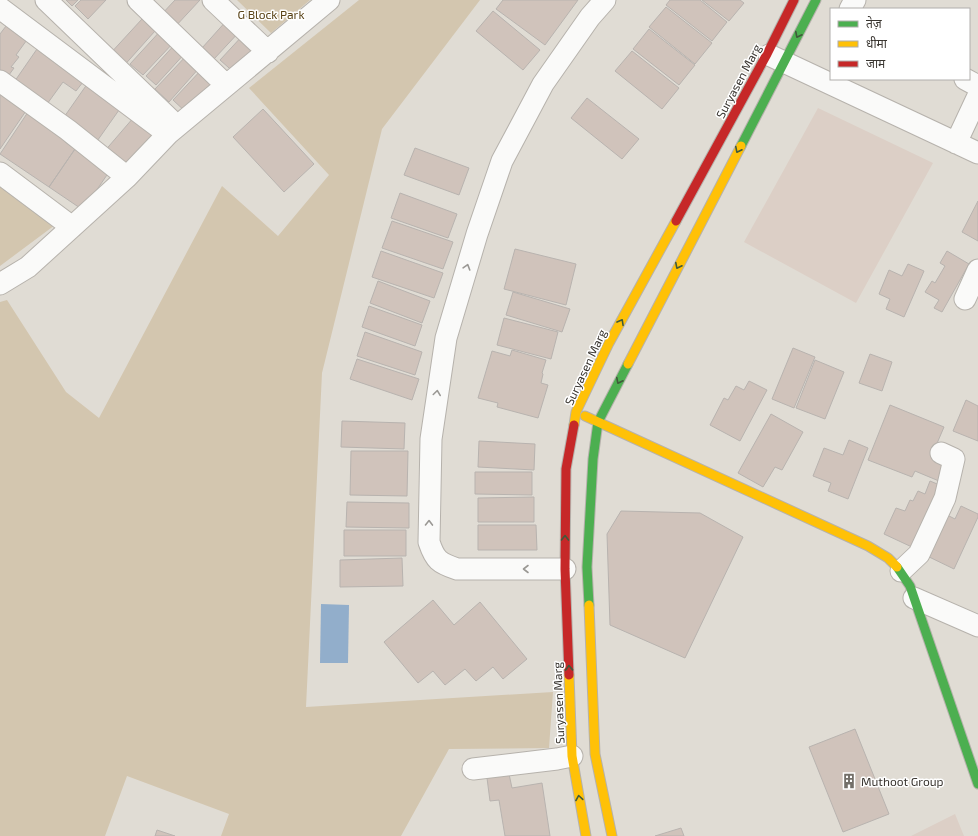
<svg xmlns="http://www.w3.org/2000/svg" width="978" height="836" font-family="'Exo 2','Noto Sans Devanagari',sans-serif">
	<rect width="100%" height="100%" fill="#e0dcd4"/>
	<path fill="#dccfc6" d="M818 108 933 163 856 303 744 242Z
		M955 814 964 836H911Z"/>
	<path fill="#d3c6af" d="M237 0H310L271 33Z
		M359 0H480L382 129 322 373 306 707 553 692 549 748 449 749 401 836H221L229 814 127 776 105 836H0V302L7 300 66 392 99 418 222 186 278 236 329 175 249 88Z
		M0 184 55 225 0 266Z"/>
	<path fill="#92aecb" d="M321 604 349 605 348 663H320Z"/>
	<path fill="#d0c3bb" stroke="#b8b3af" d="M66 0H78L72 6Z
		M81 0H106L88 19 75 6Z
		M175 0H200L174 28 160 16Z
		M503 0H578L545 45 496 9Z
		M670 0H700L727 22 712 41 666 5Z
		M702 0H740L744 3 729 21Z
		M666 7 712 43 695 64 649 27Z
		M493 11 540 50 523 70 476 31Z
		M142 19 155 31 121 69 108 56Z
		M228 19 241 30 214 59 202 48Z
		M9 22 29 37 16 55 19 57 11 67 14 68 6 79 0 74V34Z
		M163 28 176 40 143 75 130 64Z
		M649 29 695 65 679 85 633 49Z
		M244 34 261 49 237 75 220 60Z
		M177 42 187 51 156 85 146 76Z
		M37 49 83 82 76 91 63 82 42 111 10 88Z
		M632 51 679 88 662 109 615 71Z
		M187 55 200 67 169 102 155 89Z
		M203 68 217 82 188 114 173 100Z
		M90 80 124 103 95 144 62 120Z
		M0 89 28 108 0 149Z
		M587 98 639 139 622 159 571 118Z
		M30 109 70 134 65 142 75 149 49 187 0 154Z
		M263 109 314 164 284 192 233 137Z
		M134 117 155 135 125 171 103 153Z
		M415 148 469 168 459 195 404 175Z
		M75 149 109 172 83 210 49 187Z
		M400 193 457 214 448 238 391 218Z
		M978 201V241L962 232Z
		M392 221 453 242 443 269 382 248Z
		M515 249 576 264 566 305 504 289Z
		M381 251 443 273 434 298 372 277Z
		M947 251 969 264 942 312 934 308 939 300 925 292 932 281 935 283 945 266 940 263Z
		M908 264 924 271 904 317 886 309 890 299 879 294 889 270 902 276Z
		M378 281 430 301 422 323 370 303Z
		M513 292 570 309 562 332 506 315Z
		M369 306 422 325 415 346 362 327Z
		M504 318 558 332 551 359 497 345Z
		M365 332 422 352 415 375 357 356Z
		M793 348 815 357 794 408 772 399Z
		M512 350 546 360 542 373 543 374 541 383 548 385 538 418 497 407 498 403 478 398 492 351 510 356Z
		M870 354 892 362 882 391 859 383Z
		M357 359 419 379 412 400 350 379Z
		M815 360 844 372 825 419 796 408Z
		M749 381 767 390 740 441 710 425 724 398 728 400 736 386 744 390Z
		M966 400 978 406V441L953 431Z
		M890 405 944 427 932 455 947 461 939 481 915 471 912 477 868 460Z
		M771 414 803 432 782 470 775 467 763 487 738 473Z
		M342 421 405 423 404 449 341 447Z
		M849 440 868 448 848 499 828 491 831 483 813 476 824 448 843 455Z
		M479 441 535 444 534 470 478 467Z
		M351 451H408L407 496 350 495Z
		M475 472H532V495L475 494Z
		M930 481 942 486 914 548 884 534 896 508 905 511 910 500 913 501 918 491 925 494Z
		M534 497V522H478V498Z
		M347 502 409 503V528L346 527Z
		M961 506 978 514V517L954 569 923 554 935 529 941 532 944 525 938 522 943 513 955 519Z
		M621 511 700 513 743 537 685 658 610 625 607 534Z
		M478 525H536L537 550H478Z
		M344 530H406V556H344Z
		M402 558 403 586 340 587V560Z
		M433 600 454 625 480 602 527 659 503 679 493 667 476 681 465 669 445 685 433 671 418 683 384 642Z
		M855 729 889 814 843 832 809 747Z
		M509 774 512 788 542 783 550 836H505L499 800 490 801 487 778Z
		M681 828 684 836H655Z
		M157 830 175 836H155Z"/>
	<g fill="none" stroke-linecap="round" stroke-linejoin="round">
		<g stroke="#b6b2ac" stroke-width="23">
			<path id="street" d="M46 0 177 126
				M138 0 226 85
				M213 0 268 52
				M0 8 168 134
				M850 9 855 0
				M769 55 978 153
				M965 79 978 86
				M0 81 68 130 127 177
				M956 143 978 96
				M0 173 72 227
				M0 284 28 267 127 177 168 134 329 0
				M965 299 978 270
				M565 569H457C439 563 435 560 429 542L431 439 446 338 477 234 502 161 543 84 590 17 605 0
				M901 571 919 554 945 498 954 459 941 453
				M914 598 978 626
				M473 769 557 759 572 756"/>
		</g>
		<g stroke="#b6b2ac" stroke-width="11">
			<path id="fast" d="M741 146 816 0
				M897 567 910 586 978 784
				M589 605 587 567 593 459 598 422 628 364"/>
		</g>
		<g stroke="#b6b2ac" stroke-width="11">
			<path id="slow" d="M628 364 741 146
				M585 416 868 546 888 558 897 567
				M574 425 576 412 609 343 676 221
				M589 605 595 754 612 836
				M569 675 572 756 586 836"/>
		</g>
		<g stroke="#b6b2ac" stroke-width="11">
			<path id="jam" d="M676 221 767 54 794 0
				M569 675 565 569 566 469 574 425"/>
		</g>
		<use href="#street" stroke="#fafaf9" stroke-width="21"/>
		<use href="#fast" stroke="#4caf50" stroke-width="9"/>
		<use href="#slow" stroke="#ffc107" stroke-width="9"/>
		<use href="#jam" stroke="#c62828" stroke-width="9"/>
	</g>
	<defs><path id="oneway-chevron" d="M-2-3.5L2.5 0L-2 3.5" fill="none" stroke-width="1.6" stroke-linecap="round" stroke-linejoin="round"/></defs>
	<g stroke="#3f5a3a">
		<use href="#oneway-chevron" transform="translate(798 35) rotate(117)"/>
		<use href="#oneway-chevron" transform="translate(738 150) rotate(117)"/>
		<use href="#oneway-chevron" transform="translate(678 266) rotate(117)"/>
		<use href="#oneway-chevron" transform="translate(621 322) rotate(-61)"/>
		<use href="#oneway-chevron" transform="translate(619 381) rotate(117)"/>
		<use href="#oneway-chevron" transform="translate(565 538) rotate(-89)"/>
		<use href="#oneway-chevron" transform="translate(569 668) rotate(-92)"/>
		<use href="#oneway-chevron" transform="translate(579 798) rotate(-99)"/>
	</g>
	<g stroke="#9a9894">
		<use href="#oneway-chevron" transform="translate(467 267) rotate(-73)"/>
		<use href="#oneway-chevron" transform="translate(437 393) rotate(-82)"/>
		<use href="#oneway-chevron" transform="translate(429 523) rotate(-89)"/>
		<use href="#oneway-chevron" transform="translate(526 569) rotate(180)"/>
	</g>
	<defs>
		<g id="building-bare" transform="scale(1.2)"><path d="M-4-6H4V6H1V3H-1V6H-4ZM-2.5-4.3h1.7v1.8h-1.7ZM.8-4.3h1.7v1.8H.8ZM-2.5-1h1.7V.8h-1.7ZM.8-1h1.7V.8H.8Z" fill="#736f69" stroke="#fff" stroke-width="2.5" paint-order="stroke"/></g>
	</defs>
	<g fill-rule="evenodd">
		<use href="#building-bare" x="849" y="781"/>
	</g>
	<g text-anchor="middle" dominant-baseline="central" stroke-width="3" stroke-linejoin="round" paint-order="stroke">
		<g font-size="12" fill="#594317" stroke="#fff">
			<text x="271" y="14">G Block Park</text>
		</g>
		<g font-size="12" fill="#393530" stroke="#fff">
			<text transform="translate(738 81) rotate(-62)">Suryasen Marg</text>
			<text transform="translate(585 367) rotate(-65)">Suryasen Marg</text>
			<text transform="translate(558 703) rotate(-92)">Suryasen Marg</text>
		</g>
		<g font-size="12" fill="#393530" stroke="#fff" text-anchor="start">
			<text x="861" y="781">Muthoot Group</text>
		</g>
	</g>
	<rect x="830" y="8" width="140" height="72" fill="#ffffff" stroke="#b0aeac"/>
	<rect x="838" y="21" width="20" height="6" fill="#4caf50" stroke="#b0aeac"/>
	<text x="866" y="28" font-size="12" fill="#393530">तेज़</text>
	<rect x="838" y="41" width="20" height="6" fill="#ffc107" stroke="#b0aeac"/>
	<text x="866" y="48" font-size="12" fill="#393530">धीमा</text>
	<rect x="838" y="61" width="20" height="6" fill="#c62828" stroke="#b0aeac"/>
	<text x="866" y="68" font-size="12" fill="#393530">जाम</text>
</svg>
